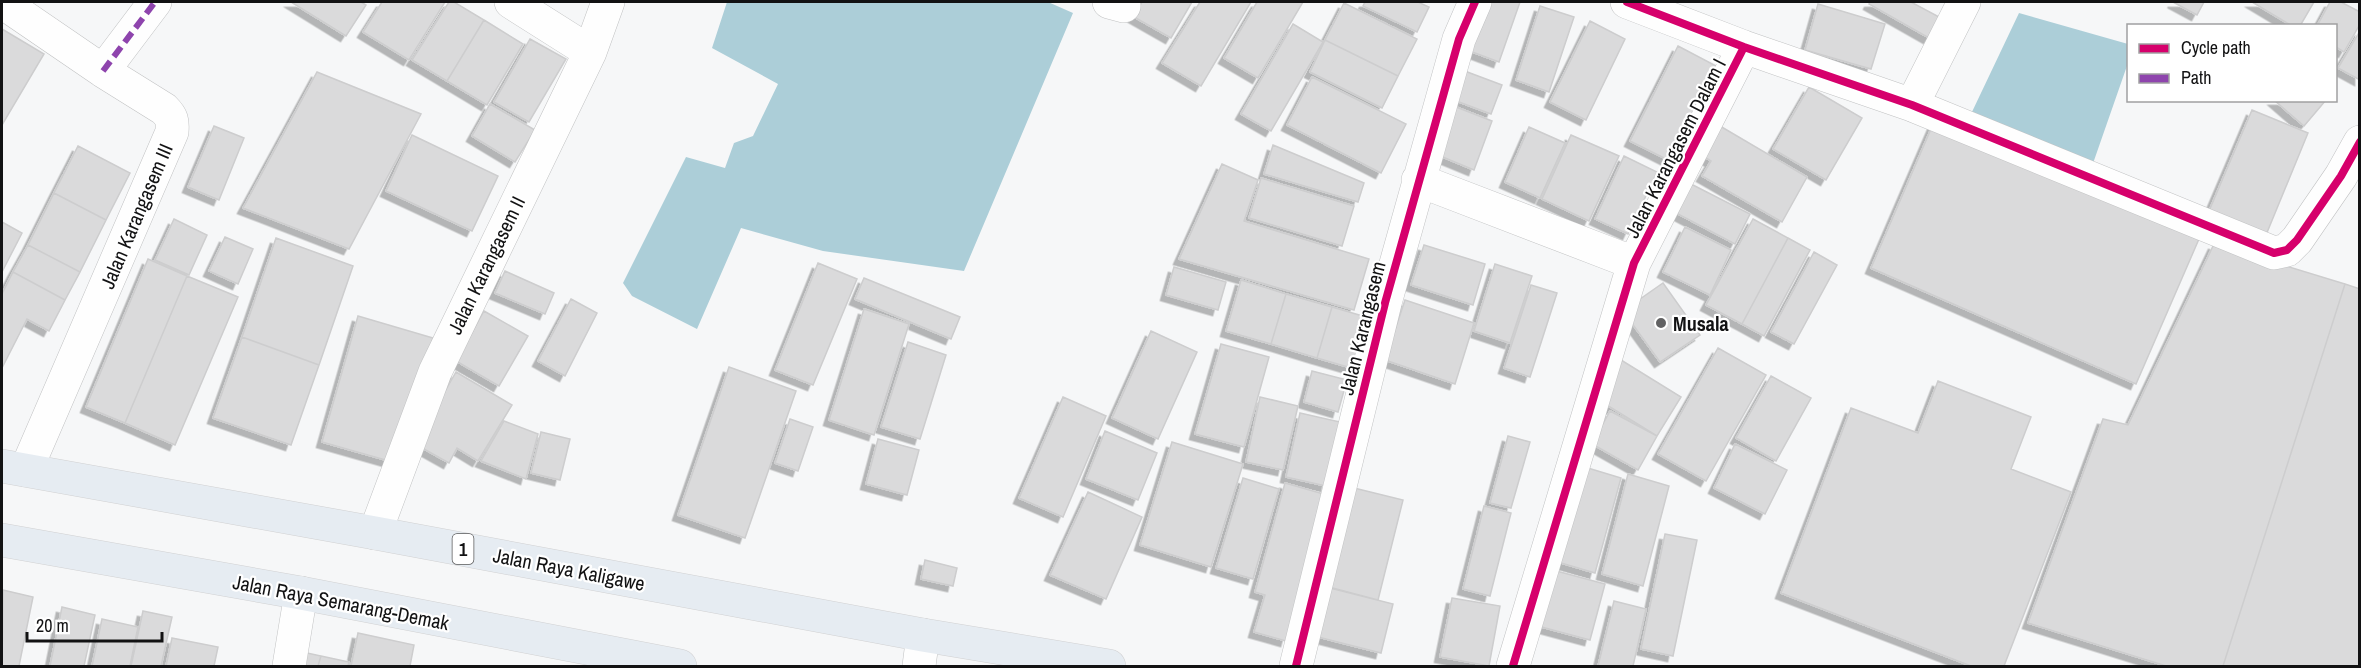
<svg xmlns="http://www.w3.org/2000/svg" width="2361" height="668" font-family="'Archivo Narrow',sans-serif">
	<defs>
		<filter id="shadow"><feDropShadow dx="-5.5" dy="5.5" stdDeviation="0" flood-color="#0004"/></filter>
	</defs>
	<rect width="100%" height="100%" fill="#f6f7f8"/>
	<path fill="#acced8" d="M727 2H1048L1073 13 964 271 823 251 741 228 697 329 632 296 623 283 686 157 725 168 734 143 753 136 778 84 712 48Z
		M2019 13 2128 44V63L2090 172 1971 114Z"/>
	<path fill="#dadadb" stroke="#cdcdce" stroke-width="1.5" filter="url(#shadow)" d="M291 2H361L366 5 346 36Z
		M382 2H445L409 60 363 32Z
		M449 2H454L484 20 447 81 412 60Z
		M1142 2H1192L1171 38 1134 17Z
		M1200 2H1251L1201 86 1162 63Z
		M1257 2H1303L1258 78 1224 58Z
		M1365 2H1418L1429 7 1417 32 1363 6Z
		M1484 2H1520L1499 62 1467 50Z
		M1870 2H1911L1941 18 1929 38 1869 4Z
		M2173 2H2204L2197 15Z
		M2252 2H2314L2300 26H2292Z
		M2330 2H2341L2360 12V24L2344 52 2336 47V26H2317Z
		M1344 3 1417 39 1398 76 1325 40Z
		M1818 4 1885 24 1871 69 1805 50Z
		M1540 6 1574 17 1549 92 1516 80Z
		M484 20 523 44 487 105 447 81Z
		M1590 21 1625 39 1586 120 1550 102Z
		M1293 24 1323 42 1271 131 1241 114Z
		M2 29 44 54 2 125Z
		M2360 31V80L2338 68Z
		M530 39 566 59 529 122 494 102Z
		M1325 40 1398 76 1382 108 1310 72Z
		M1678 46 1720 68 1672 162 1630 141Z
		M1462 70 1502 85 1491 114 1451 99Z
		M317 72 421 114 349 249 243 208Z
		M1312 77 1406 124 1381 173 1287 125Z
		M1809 87 1862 118 1826 180 1773 149Z
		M2274 100H2326L2304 126Z
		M490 104 535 130 515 162 472 136Z
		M1451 105 1492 121 1474 170 1433 153Z
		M2252 110 2308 133 2266 235 2209 211Z
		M1934 122 2199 239 2136 384 1871 268Z
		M214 126 244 138 219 200 188 187Z
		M1720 126 1807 177 1782 222 1702 176 1711 161 1703 156Z
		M1529 127 1565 143 1540 198 1505 182Z
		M412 135 498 176 472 231 386 191Z
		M1571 135 1619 156 1589 221 1542 199Z
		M1273 145 1364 183 1358 202 1264 174Z
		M78 146 130 173 106 220 54 193Z
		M1624 156 1657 172 1628 234 1595 219Z
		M1222 164 1258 180 1244 221 1369 259 1354 310 1179 259Z
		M1261 178 1354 206 1342 246 1249 218Z
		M1691 184 1750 214 1735 244 1676 213Z
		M54 193 106 220 80 272 28 245Z
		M174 219 207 235 189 275 155 260Z
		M1753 219 1788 238 1742 324 1706 305Z
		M2 222 22 233 2 272Z
		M1685 227 1731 250 1710 295 1663 272Z
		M225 237 253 249 238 284 209 271Z
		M276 238 353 266 319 365 242 337Z
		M1788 238 1810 250 1764 336 1742 324Z
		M2214 244 2345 284 2223 666H2166L2028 623 2103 419 2128 425Z
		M28 245 80 272 65 300 13 272Z
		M1424 245 1485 264 1473 305 1411 285Z
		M1814 252 1837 265 1794 344 1771 332Z
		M148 259 187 276 125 423 86 407Z
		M818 263 857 279 813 385 775 370Z
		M1495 264 1532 276 1510 343 1474 331Z
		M1174 267 1226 282 1218 310 1166 295Z
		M505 271 554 293 545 314 495 293Z
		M13 272 65 300 49 331 27 319 2 368V294Z
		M187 276 238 297 175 445 125 423Z
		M864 278 960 317 951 339 855 299Z
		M1241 280 1286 294 1271 344 1226 331Z
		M1663 283 1700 335 1660 362 1623 311Z
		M2345 284 2360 289V666H2223Z
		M1531 285 1557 293 1530 377 1504 368Z
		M1286 294 1332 307 1317 358 1271 344Z
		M571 299 597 313 565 376 538 361Z
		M1405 300 1474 323 1455 384 1385 360Z
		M1332 307 1373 319 1358 370 1317 358Z
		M864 309 909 324 874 435 829 420Z
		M484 311 528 336 499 386 456 361Z
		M358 316 433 338 396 463 322 442Z
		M1151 331 1197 352 1158 439 1112 418Z
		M242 337 319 365 291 445 213 418Z
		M908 342 946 355 920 439 881 427Z
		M1221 344 1269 357 1244 447 1195 434Z
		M1718 348 1766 375 1706 481 1658 454Z
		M1621 360 1681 397 1657 436 1597 399Z
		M729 367 796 391 745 538 678 515Z
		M1312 371 1347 380 1338 412 1304 402Z
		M456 372 512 405 478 461 457 448 449 463 415 444Z
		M1771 376 1811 398 1776 461 1736 438Z
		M1938 381 2031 417 2011 469 2071 492 2004 666H1971L1781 593 1851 408 1918 433Z
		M1063 397 1106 416 1063 517 1019 498Z
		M1260 397 1298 406 1283 470 1246 462Z
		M1610 411 1657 436 1638 470 1592 444Z
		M1300 413 1340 422 1326 486 1286 477Z
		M790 419 813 427 798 471 775 463Z
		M504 421 538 434 526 479 481 461Z
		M1105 431 1157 453 1138 500 1086 479Z
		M541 432 570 439 560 480 531 473Z
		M1508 436 1530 442 1511 508 1490 503Z
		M878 439 919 450 907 495 866 484Z
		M1172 442 1243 464 1211 567 1140 545Z
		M1735 444 1787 470 1765 514 1714 488Z
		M1578 465 1621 478 1595 573 1551 560Z
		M1628 474 1669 486 1643 586 1602 574Z
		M1243 478 1279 489 1253 579 1216 568Z
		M1285 483 1327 495 1286 641 1254 632 1265 595 1255 592Z
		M1350 487 1403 500 1378 600 1325 586Z
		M1088 492 1142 517 1106 599 1050 575Z
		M1484 506 1511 513 1490 596 1463 589Z
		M1665 534 1697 540 1673 656 1641 649Z
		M925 560 957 568 953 586 921 579Z
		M1549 569 1605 584 1590 640 1534 625Z
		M1330 588 1393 604 1381 653 1318 637Z
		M3 590 33 597 19 666H2Z
		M1452 598 1500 606 1489 666 1440 657Z
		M1614 601 1646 609 1633 666H1598Z
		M62 607 95 615 84 666H50Z
		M143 611 172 617 161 666H131Z
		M102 619 138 627 130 666H92Z
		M358 633 414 645 410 666H351Z
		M172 638 218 647 214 666H166Z
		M298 651 321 656 318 666H295Z
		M321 656 349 662 348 666H318Z"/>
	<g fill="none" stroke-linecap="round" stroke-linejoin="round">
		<g stroke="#c1c2c3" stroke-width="34">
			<path id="minor" d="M2 2 103 71 164 109C172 117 173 121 172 132L26 470
				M511 2 590 52
				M1109 2 1124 6
				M1627 2 1744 47 1912 105 2274 253 2287 250 2297 240 2341 176 2360 142
				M103 71 155 2
				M1912 105 1964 2
				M1418 180 1634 263
				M375 533 435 372 590 52 608 2
				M289 666 301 593
				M1296 666 1385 303 1459 39 1475 2
				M1513 666 1634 263 1744 47"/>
		</g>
		<g stroke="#c1c2c3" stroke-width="34">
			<path id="secondary" d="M919 666 923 635"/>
		</g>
		<g stroke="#d1d1d2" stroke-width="34">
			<path id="trunk" d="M2 466 375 533 923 635 1109 666
				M2 540 301 593 680 666"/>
		</g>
		<use href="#minor" stroke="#fefefe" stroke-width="33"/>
		<use href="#secondary" stroke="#fefefe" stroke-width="33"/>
		<use href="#trunk" stroke="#e6ecf2" stroke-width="33"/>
		<path stroke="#8e44ad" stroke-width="6" stroke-dasharray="12 6" stroke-linecap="butt" d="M103 71 155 2"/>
		<g stroke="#fff" stroke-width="11">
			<path id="cycleway" d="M1627 2 1744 47 1912 105 2274 253 2287 250 2297 240 2341 176 2360 142
				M1296 666 1385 303 1459 39 1475 2
				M1513 666 1634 263 1744 47"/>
		</g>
		<use href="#cycleway" stroke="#d6006c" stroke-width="8"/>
	</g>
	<circle fill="#626263" stroke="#fff" stroke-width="2" cx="1661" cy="323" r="6"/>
	<g text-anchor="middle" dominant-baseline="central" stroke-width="4.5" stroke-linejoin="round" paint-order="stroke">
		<rect fill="#fff" stroke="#59595a" stroke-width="1.5" x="452.5" y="534" width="21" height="30" rx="4.5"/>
		<g font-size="18" font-weight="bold" fill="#121213">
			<text x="463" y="549">1</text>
		</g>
		<g font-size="20" fill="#121213" stroke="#fff">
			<text transform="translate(1675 148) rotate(-63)">Jalan Karangasem Dalam I</text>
			<text transform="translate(136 216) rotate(-67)">Jalan Karangasem III</text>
			<text transform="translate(486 265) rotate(-64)">Jalan Karangasem II</text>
			<text transform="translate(1362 328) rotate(-76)">Jalan Karangasem</text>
			<text transform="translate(569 569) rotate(11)">Jalan Raya Kaligawe</text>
			<text transform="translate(341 602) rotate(11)">Jalan Raya Semarang-Demak</text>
		</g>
		<g font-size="20" font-weight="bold" fill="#121213" stroke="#fff" text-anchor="start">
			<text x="1673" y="323">Musala</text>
		</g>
	</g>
	<rect width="2361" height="668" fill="none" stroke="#121213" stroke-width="6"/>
	<rect x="2127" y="24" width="210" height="78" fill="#ffffff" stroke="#a0a0a1" stroke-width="1.5"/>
	<rect x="2139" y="44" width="30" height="9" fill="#d6006c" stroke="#a0a0a1" stroke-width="1.5"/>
	<text x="2181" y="54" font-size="18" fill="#121213">Cycle path</text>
	<rect x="2139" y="74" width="30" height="9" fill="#8e44ad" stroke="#a0a0a1" stroke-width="1.5"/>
	<text x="2181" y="84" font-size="18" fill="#121213">Path</text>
	<path d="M27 632v9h135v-9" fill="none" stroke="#121213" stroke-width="3"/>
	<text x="36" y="632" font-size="18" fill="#121213" stroke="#ffffff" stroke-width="4.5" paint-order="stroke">20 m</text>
</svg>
